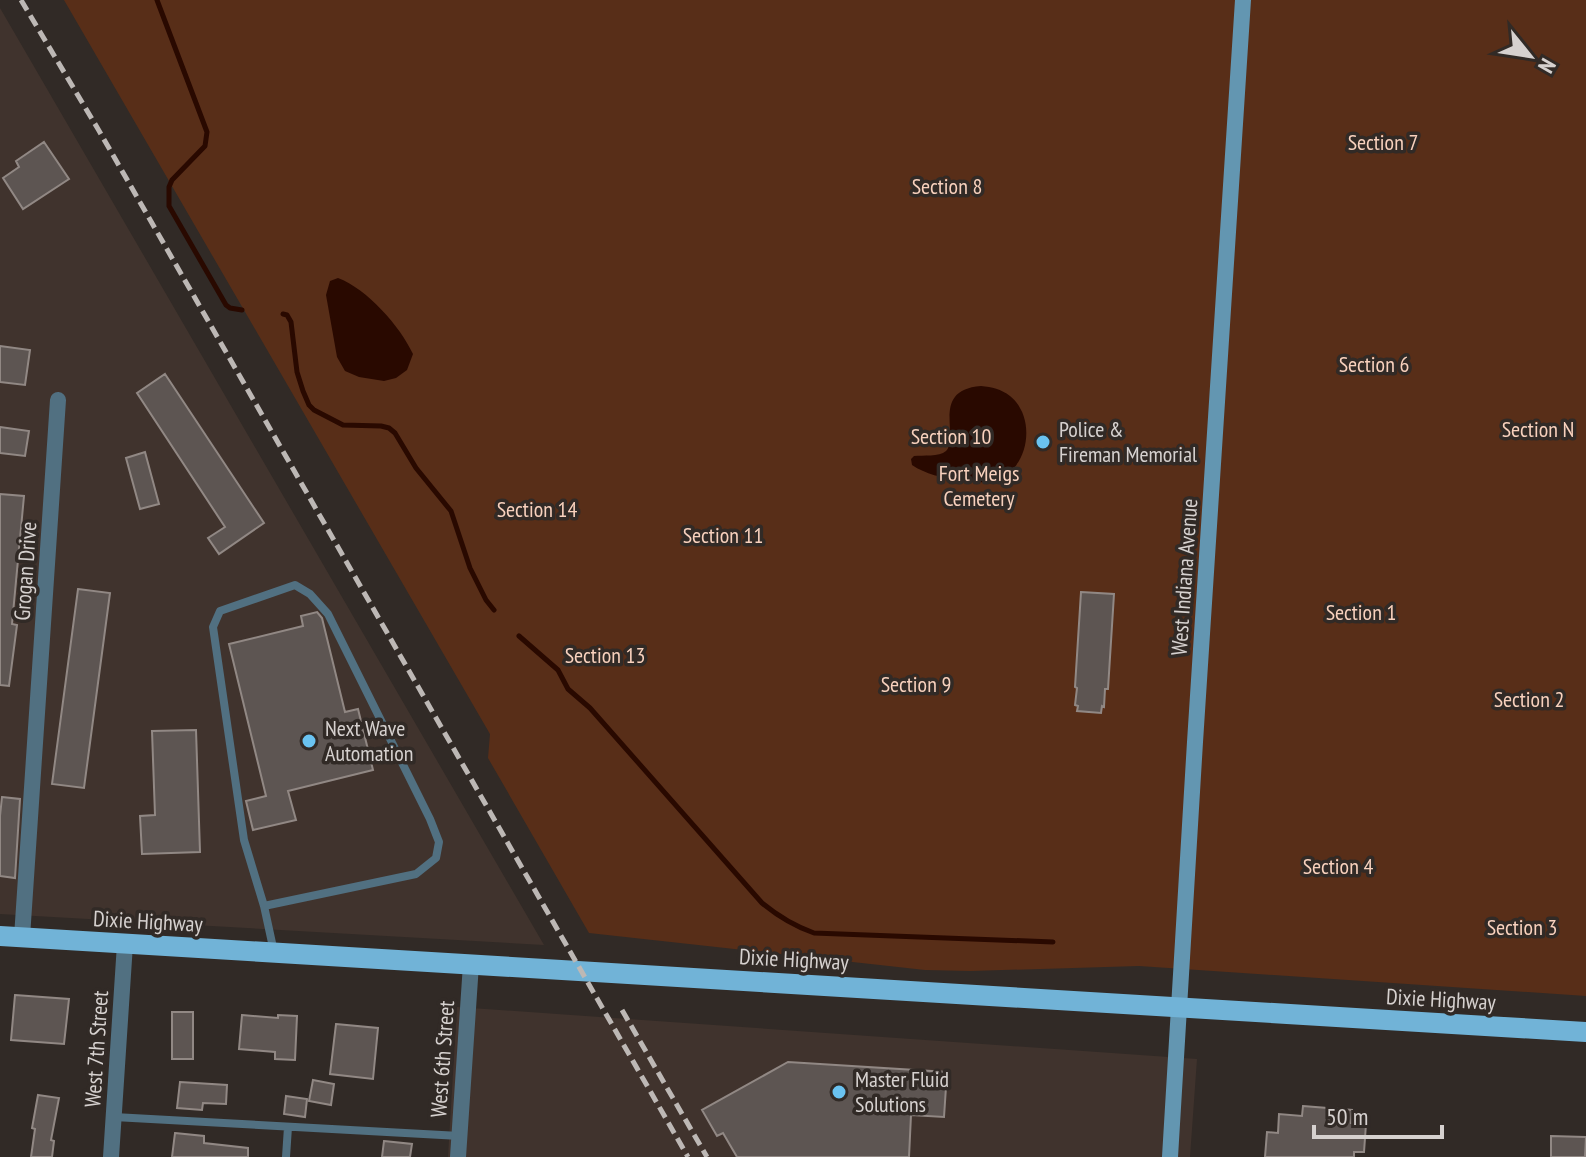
<svg xmlns="http://www.w3.org/2000/svg" width="1586" height="1157" font-family="'PT Sans Narrow',sans-serif">
	<rect width="100%" height="100%" fill="#312a26"/>
	<path fill="#40332d" d="M0 8 544 945 0 914Z
		M457 1007 1197 1059 1190 1157H448Z"/>
	<path fill="#582e18" d="M64 0H1586V996L1139 966 971 971 925 970 589 933 488 758 490 734Z"/>
	<path fill="#290900" d="M338 278C367 289 400 326 413 354L407 370 396 378 384 381 359 377 345 371 337 357 326 295 330 281Z
		M981 386C992 387 1001 389 1010 396 1037 418 1029 468 997 480 985 484 971 482 959 480 943 478 925 474 912 465L911 459 914 456C923 455 939 457 946 451 960 436 930 390 981 386Z"/>
	<g fill="none" stroke-linecap="round" stroke-linejoin="round">
		<path stroke="#290900" stroke-width="5" d="M157 0 207 132 205 146 172 180 169 187V206L226 305 230 308 242 310
			M283 314 287 315 291 322 297 372 303 391 309 405 314 410 343 425 381 426 389 428 395 433 416 468 451 511 470 568 486 600 494 610
			M519 636 558 670 568 689 590 708 762 903C779 917 794 926 814 933L1053 942"/>
	</g>
	<path fill="#5d5552" stroke="#918884" stroke-width="2" d="M44 142 69 179 23 209 3 178 19 167 16 161Z
		M0 346 30 350 25 385 0 382Z
		M165 374 264 523 219 554 208 538 225 527 137 393Z
		M0 427 29 431 25 456 0 453Z
		M145 452 159 504 140 509 126 458Z
		M0 494 24 496 12 624 17 625 9 686 0 685Z
		M78 589 110 593 84 788 52 784Z
		M1081 592 1114 594 1108 689H1105L1104 707 1102 706 1101 713 1077 711 1078 706 1075 705 1077 688 1075 687Z
		M317 612 322 618 345 712 358 709 373 770 288 791 296 820 253 830 246 801 266 796 229 644 303 626 301 616Z
		M196 730 200 852 142 854 140 816 155 815 152 731Z
		M2 797 20 799 15 878 0 876V816Z
		M15 995 69 999 64 1044 11 1040Z
		M172 1012H193V1059H172Z
		M242 1015 278 1018V1015L297 1016 295 1060 275 1059V1052L239 1049Z
		M336 1024 378 1028 373 1079 330 1074Z
		M788 1062 947 1072 944 1117 911 1115 909 1157H737L723 1133 717 1136 702 1110Z
		M313 1080 334 1084 331 1105 309 1101Z
		M180 1082 227 1085 226 1104 203 1103 202 1110 177 1108Z
		M38 1095 59 1098 51 1140 54 1141 52 1157H31L35 1129 32 1128Z
		M286 1096 307 1099 305 1117 284 1114Z
		M1303 1106 1352 1110 1351 1123 1366 1124 1364 1152H1354V1157H1265L1267 1132 1278 1133 1279 1114 1302 1116Z
		M175 1133 204 1136V1143L248 1148V1157H172Z
		M1551 1136 1586 1137 1585 1157H1551Z
		M384 1141 412 1144 410 1157H382Z"/>
	<g fill="none" stroke-linecap="round" stroke-linejoin="round">
		<path stroke="#517081" stroke-width="8" d="M264 906 416 874 436 858 439 842 430 819 328 614 310 594 295 585 220 611 213 627 244 840 264 906 274 952
			M114 1117 460 1136
			M286 1157 288 1127"/>
		<path stroke="#517081" stroke-width="16" d="M22 937 58 400
			M111 1157 125 944
			M458 1157 471 964"/>
		<path stroke="#6396b1" stroke-width="16" d="M1170 1157 1195 742 1243 0"/>
		<path stroke="#71b3d7" stroke-width="20" d="M0 936 1586 1032"/>
		<path stroke="#bdb8b5" stroke-width="5" stroke-dasharray="12 6" stroke-linecap="butt" d="M21 0 98 129 688 1157
			M622 1010 707 1157"/>
	</g>
	<g fill="#6ac3f1" stroke="#312a26" stroke-width="3">
		<circle cx="1043" cy="442" r="8"/>
		<circle cx="309" cy="741" r="8"/>
		<circle cx="839" cy="1092" r="8"/>
	</g>
	<g text-anchor="middle" dominant-baseline="central" stroke-width="7" stroke-linejoin="round" paint-order="stroke">
		<g font-size="22" fill="#f8d1bd" stroke="#312a26">
			<text x="1383" y="142">Section 7</text>
			<text x="947" y="186">Section 8</text>
			<text x="1374" y="364">Section 6</text>
			<text x="1538" y="429">Section N</text>
			<text x="951" y="436">Section 10</text>
			<text x="979" y="473">Fort Meigs<tspan x="979" dy="25">Cemetery</tspan></text>
			<text x="537" y="509">Section 14</text>
			<text x="723" y="535">Section 11</text>
			<text x="1361" y="612">Section 1</text>
			<text x="605" y="655">Section 13</text>
			<text x="916" y="684">Section 9</text>
			<text x="1529" y="699">Section 2</text>
			<text x="1338" y="866">Section 4</text>
			<text x="1522" y="927">Section 3</text>
		</g>
		<g font-size="22" fill="#d6d1cf" stroke="#312a26" text-anchor="start">
			<text x="1059" y="429">Police &amp;<tspan x="1059" dy="25">Fireman Memorial</tspan></text>
			<text x="325" y="728">Next Wave<tspan x="325" dy="25">Automation</tspan></text>
			<text x="855" y="1079">Master Fluid<tspan x="855" dy="25">Solutions</tspan></text>
		</g>
		<g font-size="22" fill="#d6d1cf" stroke="#312a26">
			<text transform="translate(25 571) rotate(-86)">Grogan Drive</text>
			<text transform="translate(1184 577) rotate(-86)">West Indiana Avenue</text>
			<text transform="translate(148 921) rotate(3)">Dixie Highway</text>
			<text transform="translate(794 959) rotate(3)">Dixie Highway</text>
			<text transform="translate(1441 999) rotate(3)">Dixie Highway</text>
			<text transform="translate(96 1049) rotate(-86)">West 7th Street</text>
			<text transform="translate(442 1059) rotate(-86)">West 6th Street</text>
		</g>
	</g>
	<g transform="translate(1530 56) rotate(120)" stroke="#312a26" stroke-width="6" paint-order="stroke">
	<path d="M0-6L14 30L0 20L-14 30Z" fill="#d6d1cf"/>
	<text y="-12" font-size="22" font-weight="bold" text-anchor="middle" fill="#d6d1cf">N</text>
	</g>
	<path d="M1314 1125v12h128v-12" fill="none" stroke="#d6d1cf" stroke-width="4"/>
	<text x="1326" y="1125" font-size="24" fill="#d6d1cf" stroke="#312a26" stroke-width="6" paint-order="stroke">50 m</text>
</svg>
